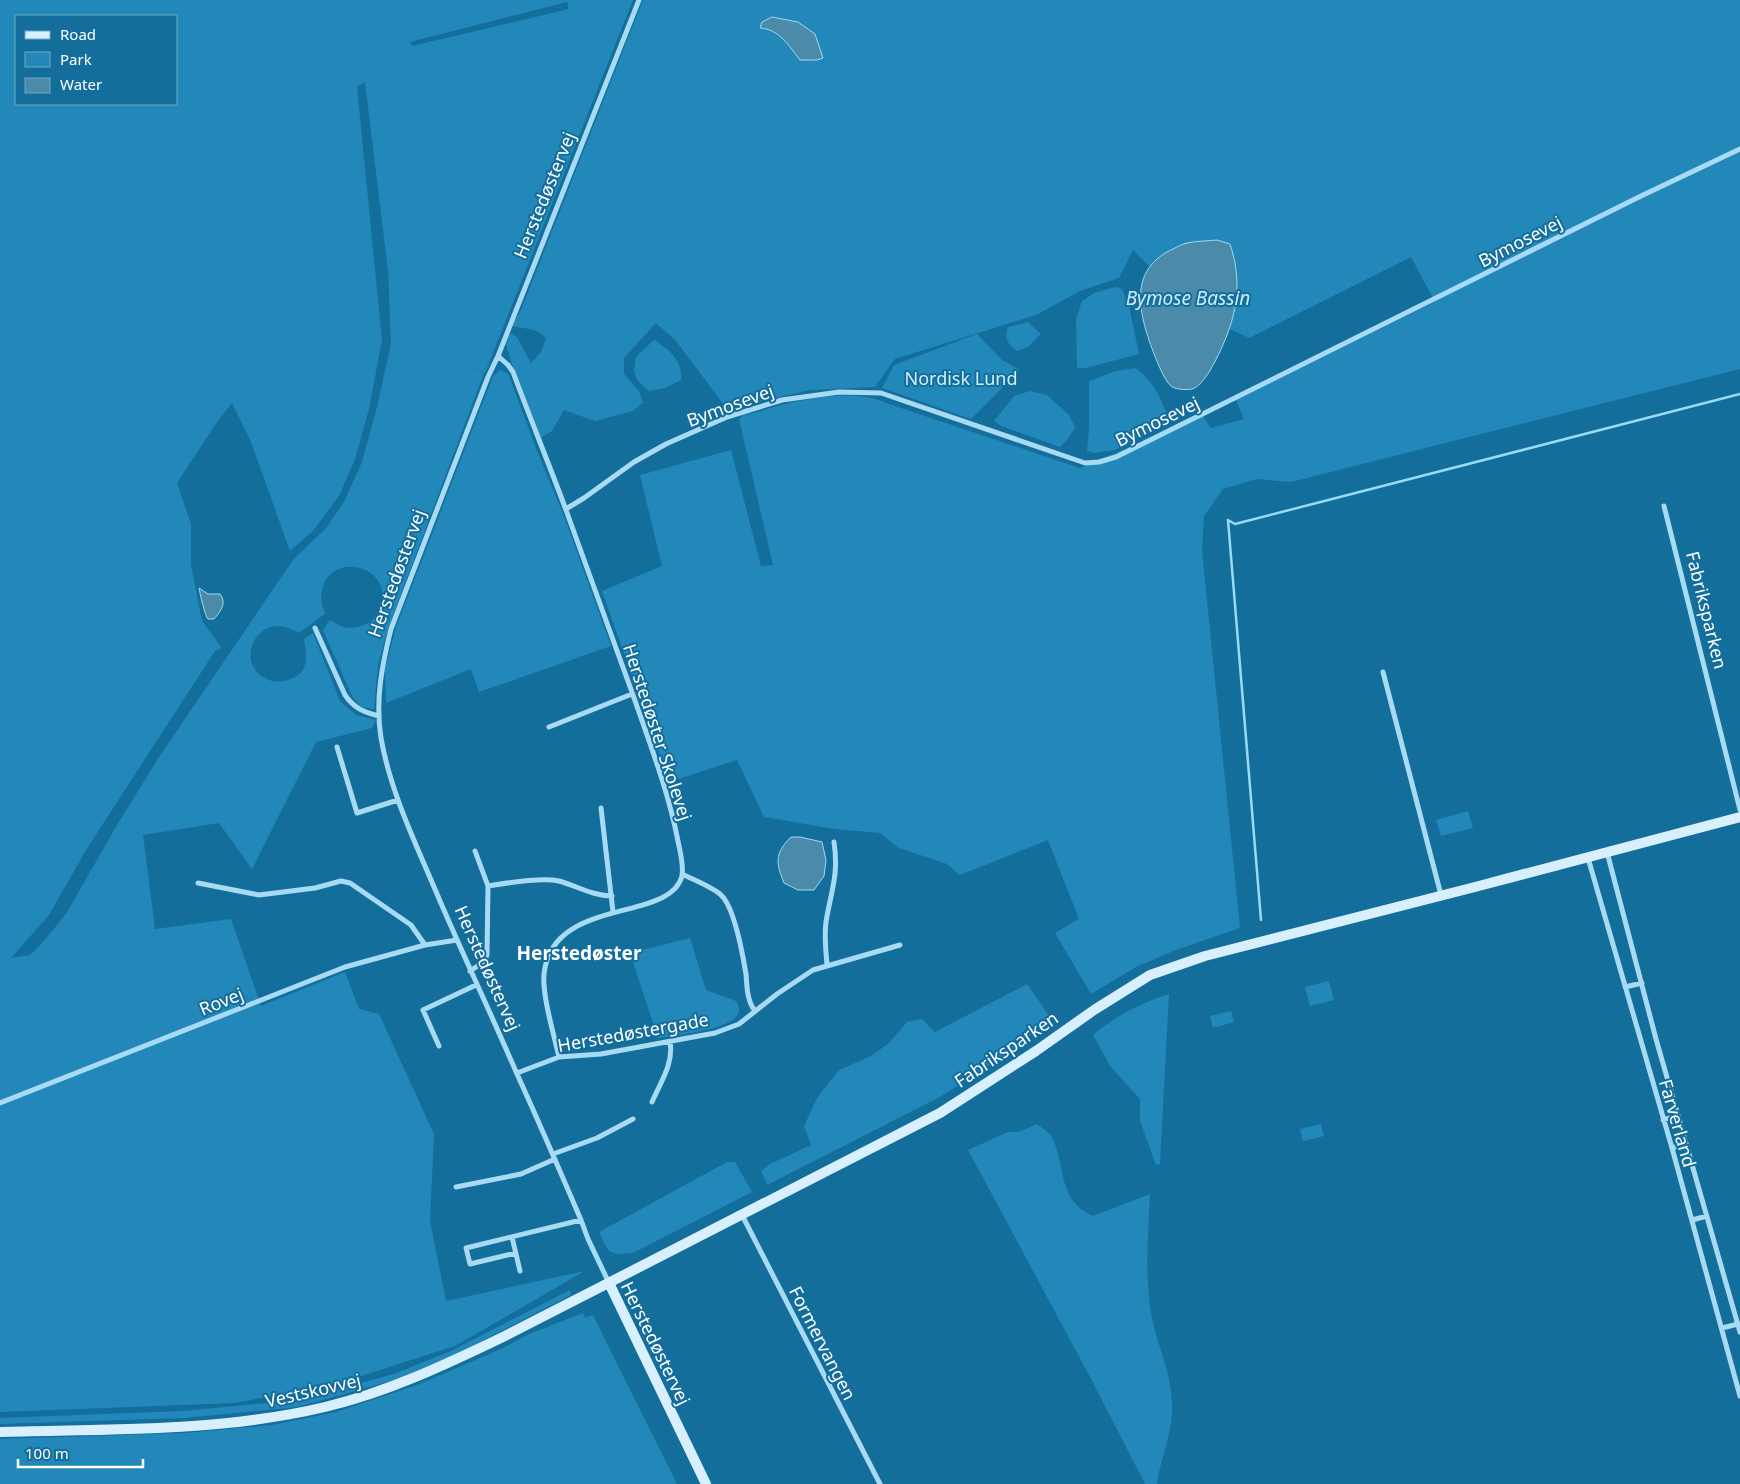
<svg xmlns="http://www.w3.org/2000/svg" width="1740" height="1484" font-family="'Noto Sans',sans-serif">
	<rect width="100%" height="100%" fill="#136e9c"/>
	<path fill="#2288b9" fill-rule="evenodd" d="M0 0H633L485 373 458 362 484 373 388 629 378 665 374 709 361 707 352 696 323 630 330 620C333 622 337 624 340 626 356 632 376 623 381 607 394 565 329 550 322 591 320 599 321 607 326 613L299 633C258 607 233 662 265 678 275 684 285 682 295 677 310 669 306 653 304 639L313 633 340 701 356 715 376 720 372 728 316 742 252 869 219 823 143 835 155 929 231 919 261 1006 345 972 359 1009 379 1014 434 1134 430 1221 446 1301 585 1271 455 1346 333 1385 234 1403 0 1412ZM567 2 569 9 412 46 410 42ZM16 16H176V104H16ZM365 82 388 271 391 344 377 407 362 462 344 502 326 528 293 560 159 757 117 825 66 914 43 942 30 955 11 958 49 915 86 850 215 651 222 648 202 621 191 565V524L177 483 217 422 232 403 251 442 290 551 313 531 339 496 355 459 369 409 382 340 357 87Z
		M643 0H1740V369L1291 482 1257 479 1223 489 1204 516 1202 551 1240 928 1176 950 1138 966 1091 994 1055 933 1079 919 1048 840 960 875 947 864 899 848 880 833 835 829 764 817 737 760 669 782 602 591 662 566 640 475 731 450 761 566 773 565 739 419 744 415C758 413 771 407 785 404 818 397 858 389 889 404L1080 468 1203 416 1211 428 1244 419 1236 400 1435 302 1411 257 1249 338 1230 329 1236 299 1163 254 1149 266 1133 250 1119 278 1080 291 1036 315 895 359 875 387 810 390 727 409 676 341 656 323 624 358V374L639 391 643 403 633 411 595 421 564 410 552 431 540 438 514 371 506 345 510 333 517 337 531 363 541 352 546 338C533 326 528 330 512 326L521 310Z
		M1115 287 1122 289 1129 306 1139 354 1086 368H1077L1076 319 1082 301 1094 293Z
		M1028 322 1041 334 1028 347 1017 351C1007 344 1004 338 1008 327Z
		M977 334 1002 360 1020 370 971 419 882 388 894 365Z
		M654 340C669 349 683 361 681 380L665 388 649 391 637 380 634 371 636 357Z
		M1136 368C1155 384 1158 393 1168 416L1163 425 1115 450 1094 453 1087 451 1089 428V381L1116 371Z
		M500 370 508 373 537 451 564 516 611 646 479 692 471 669 386 703 385 670 395 630 493 376Z
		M1030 391 1047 395 1069 415 1075 427 1068 439 1060 447 1001 426 994 421 1014 396Z
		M1468 811 1473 828 1441 836 1436 820Z
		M690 938 706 990 736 1001C756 1029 674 1035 658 1038L630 953Z
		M1329 981 1334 1000 1310 1006 1305 987Z
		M1027 984 1052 1020 980 1072 938 1098 767 1185 761 1171 770 1164 811 1145 804 1126 817 1098 839 1070 871 1056 889 1043 907 1022 922 1019 935 1032Z
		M1169 994 1160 1164 1156 1165 1140 1121V1099L1110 1066 1093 1035C1115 1016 1141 1003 1169 994Z
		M1231 1011 1234 1022 1213 1028 1210 1016Z
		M1037 1124C1042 1128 1049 1132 1052 1137 1066 1166 1057 1200 1093 1216L1150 1194C1148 1233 1145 1274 1151 1313 1157 1347 1174 1376 1172 1413 1171 1437 1160 1460 1157 1484H1145L1090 1377 968 1150 1008 1132H1019Z
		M1321 1124 1324 1136 1303 1141 1300 1129Z
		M727 1162H735L752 1192 633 1253C608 1255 609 1254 599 1232Z
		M570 1290 571 1295 453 1356 395 1380 297 1407 184 1418 0 1424V1418L183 1411 298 1400 394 1374 451 1351Z
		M583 1313 585 1318 593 1315 677 1484H0V1439L185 1433 272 1425 336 1412 417 1385 501 1349 529 1334Z"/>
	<path fill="#4c8aa9" stroke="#9bdaf6" d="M772 17 798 22 815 34 823 58 817 60H800C789 46 779 29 760 28L762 22Z
		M1217 240 1230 244C1242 280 1238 312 1222 347 1217 358 1204 386 1192 389 1185 390 1175 390 1170 385 1163 379 1152 349 1149 340 1137 304 1132 268 1173 249 1177 247 1182 244 1187 243 1196 241 1207 241 1217 240Z
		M199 588 208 594H220C227 603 221 611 214 619H208C205 616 200 594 199 588Z
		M791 837H800L822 842 826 860 824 876 814 890H798L784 883C776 863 774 854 791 837Z"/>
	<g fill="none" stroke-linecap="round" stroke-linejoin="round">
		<path stroke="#9bdaf6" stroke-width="2.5" d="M1261 920 1228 520 1235 524 1740 394"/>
		<path stroke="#a8dbf3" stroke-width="5" d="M498 356 508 365 513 372C530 418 549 464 566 510 589 572 611 634 633 695 650 744 668 790 678 841 680 852 684 865 682 876 670 923 552 896 544 974 542 995 554 1035 559 1057
			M1664 506 1740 810
			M566 509 584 498 634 462 666 444 727 417 782 400 839 392 881 393 1085 463 1099 462 1116 457 1641 196 1740 149
			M315 628 345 695C354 708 363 712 379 716
			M1383 672 1441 895
			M549 727 632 694
			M337 747 357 813 398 800
			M601 808 613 912
			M1607 852 1656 1039 1740 1332
			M1588 858 1672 1148 1740 1396
			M682 874C694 880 710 886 720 894 734 905 743 956 746 974 747 987 747 1001 755 1011
			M198 883 259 895 315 888 341 881 350 883 411 925 425 945
			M488 886C506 883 541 877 559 881 577 886 593 896 612 896
			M827 965C826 951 824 936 826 922 831 891 839 875 834 842
			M470 971 485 961 487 954 488 886 475 851
			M1625 987 1642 983
			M439 1046 423 1010 476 985
			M517 1073 559 1057 601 1054 715 1033 739 1024 777 994 813 970 900 945
			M652 1102C660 1083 674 1064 670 1042
			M0 1103 345 967 425 945 457 940
			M1663 1120 1678 1115
			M1672 1148 1686 1144
			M553 1154 597 1138 633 1119
			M456 1187 521 1174 555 1159
			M742 1215 880 1484
			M1692 1220 1707 1216
			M512 1237 520 1271
			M516 1253 470 1264 466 1248 581 1220
			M609 1283 588 1239 581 1220C560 1171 539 1122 517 1074 492 1016 465 959 440 901 418 848 391 795 381 738 375 700 382 665 391 629L488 377 498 356 639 0
			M1722 1328 1738 1324"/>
		<path stroke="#d8f0fd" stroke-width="10" d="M609 1283 706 1484
			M0 1432C108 1429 220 1432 325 1407 388 1392 447 1364 505 1336L940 1113 1036 1051 1094 1010 1150 975 1205 956 1475 887 1740 817"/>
	</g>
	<g text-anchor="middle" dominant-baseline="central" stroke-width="4" stroke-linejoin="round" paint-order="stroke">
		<g font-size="18" fill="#fff" stroke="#136e9c">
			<text transform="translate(544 195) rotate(-68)">Herstedøstervej</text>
			<text transform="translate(1520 241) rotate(-27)">Bymosevej</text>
			<text transform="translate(730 405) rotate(-20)">Bymosevej</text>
			<text transform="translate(1157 421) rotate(-26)">Bymosevej</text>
			<text transform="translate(396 573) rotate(-70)">Herstedøstervej</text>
			<text transform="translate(1707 610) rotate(76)">Fabriksparken</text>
			<text transform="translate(658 732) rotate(72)">Herstedøster Skolevej</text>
			<text transform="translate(488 968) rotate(66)">Herstedøstervej</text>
			<text transform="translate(221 1001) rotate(-22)">Rovej</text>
			<text transform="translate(633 1032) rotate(-10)">Herstedøstergade</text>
			<text transform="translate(1006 1049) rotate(-34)">Fabriksparken</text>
			<text transform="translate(1678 1123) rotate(74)">Farverland</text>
			<text transform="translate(656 1343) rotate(64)">Herstedøstervej</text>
			<text transform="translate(823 1343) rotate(63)">Formervangen</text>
			<text transform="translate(313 1390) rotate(-13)">Vestskovvej</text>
		</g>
		<g font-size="18" fill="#d1effd" stroke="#136e9c">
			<text x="961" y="378">Nordisk Lund</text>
		</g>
		<g font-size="19" font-style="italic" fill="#cbecfc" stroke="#136e9c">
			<text x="1188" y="298">Bymose Bassin</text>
		</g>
		<g font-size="19" font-weight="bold" fill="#fff" stroke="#136e9c">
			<text x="579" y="953">Herstedøster</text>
		</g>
	</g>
	<rect x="15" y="15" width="162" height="90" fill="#136e9c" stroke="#71a8c4"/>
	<rect x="25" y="31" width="25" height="8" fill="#d8f0fd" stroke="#71a8c4"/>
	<text x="60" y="40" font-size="15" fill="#ffffff">Road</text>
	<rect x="25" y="52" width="25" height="15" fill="#2288b9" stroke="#71a8c4"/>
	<text x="60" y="65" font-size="15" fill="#ffffff">Park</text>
	<rect x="25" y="78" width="25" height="15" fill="#4c8aa9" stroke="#71a8c4"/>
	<text x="60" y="90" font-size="15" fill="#ffffff">Water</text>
	<path d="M18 1459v8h125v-8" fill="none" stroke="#ffffff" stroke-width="2.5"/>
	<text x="25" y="1459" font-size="15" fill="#ffffff" stroke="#136e9c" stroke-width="4" paint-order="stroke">100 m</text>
</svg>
